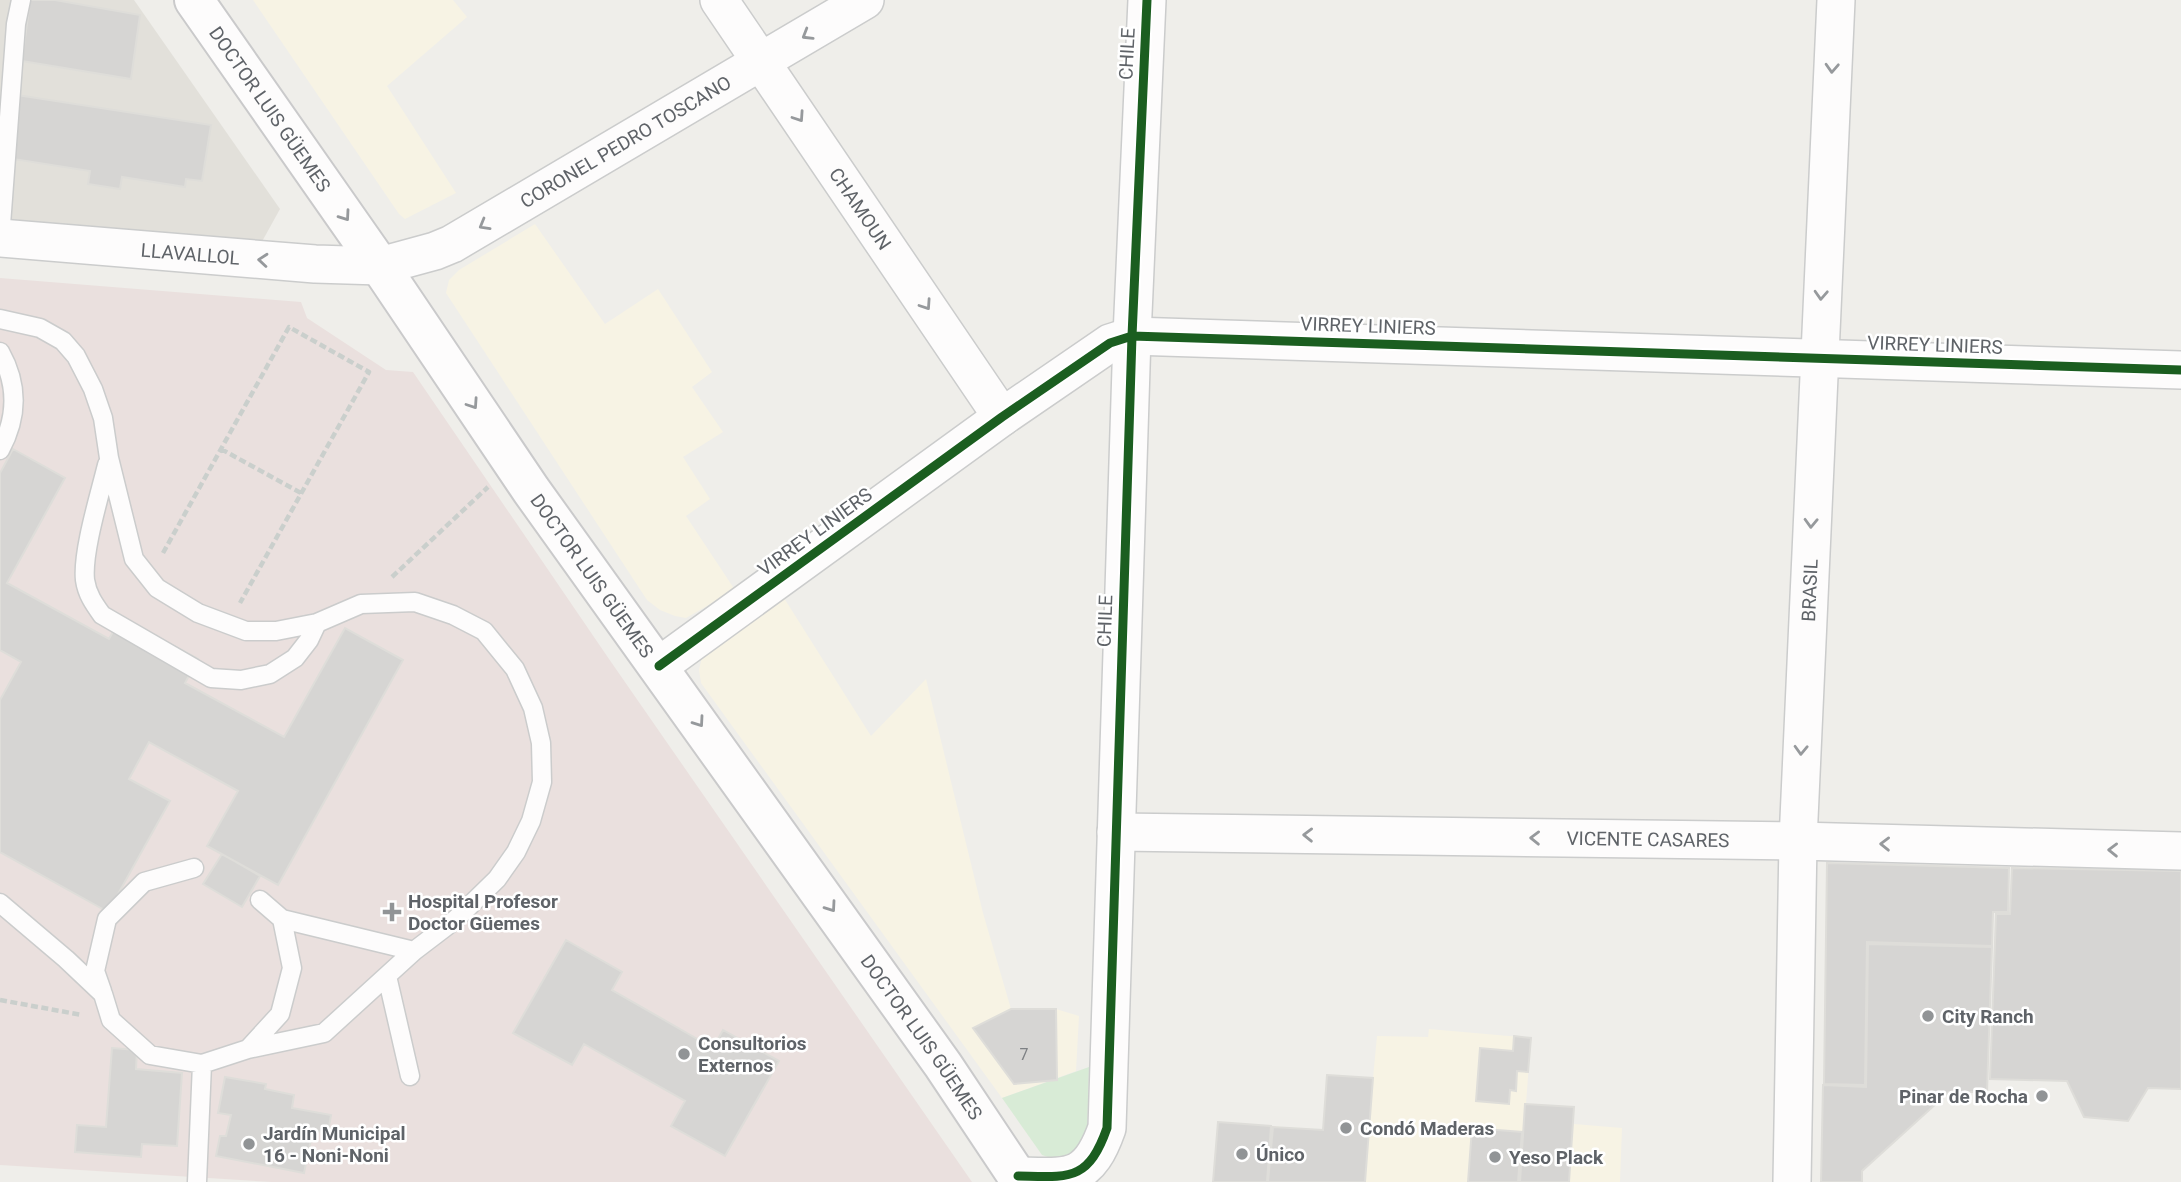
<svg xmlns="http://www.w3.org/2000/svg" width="2181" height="1182" font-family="Roboto,sans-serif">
	<rect width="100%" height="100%" fill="#efeeea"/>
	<path fill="#f7f3e4" d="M253 0H453L467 17 387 86 456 193 405 219 399 214Z
		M535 224 605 324 658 289 712 372 692 387 723 432 683 457 710 499 686 516 735 590 686 618 675 616 660 610 647 600 446 293 449 280 459 270Z
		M784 598 871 736 926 679 983 913 1011 1009H1056L1079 1016 1076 1071 1002 1098 701 683 699 670 702 657Z
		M1429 1029 1531 1038 1526 1104 1574 1107V1124L1622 1128 1620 1182H1213L1218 1122 1323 1130 1327 1075 1373 1078 1377 1036 1428 1037Z"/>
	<path fill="#e2e0da" d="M0 0H134L280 209 254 256 0 230Z"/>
	<path fill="#eae0de" d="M0 278 301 302 307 318 386 370 413 372 609 659 972 1182H272L0 1165Z"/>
	<path fill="#d8ebd6" d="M1089 1067 1087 1134 1083 1149 1054 1159 1042 1155 1002 1098Z"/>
	<path fill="#d6d5d3" stroke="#deddd9" stroke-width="2" d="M30 0H55L140 15 131 79 22 61Z
		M17 95 211 125 202 181 186 179 185 187 122 177 120 189 88 184 90 171 7 158Z
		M13 449 65 478 7 583 109 639 121 617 198 659 185 683 284 737 345 628 403 660 278 885 207 846 238 791 149 742 129 779 170 801 108 912 0 852V700L21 662 0 650V473Z
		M222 854 260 876 242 907 203 884Z
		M1827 863 2009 868 2008 912H1993L1992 946 1867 942 1865 1085 1824 1084Z
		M2012 868 2181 871V1089L2148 1088 2128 1121 2084 1117 2067 1081 1990 1079 1996 914H2010Z
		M566 940 622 972 612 990 713 1048 723 1030 779 1061 725 1156 671 1126 685 1101 584 1044 572 1065 513 1033Z
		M1868 944 1992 947 1987 1092H1949L1862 1171V1182H1821L1823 1085 1866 1087Z
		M1011 1009H1056L1057 1080 1014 1084 973 1028Z
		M1514 1036 1531 1038 1528 1072 1517 1071 1516 1091 1510 1090 1509 1104 1476 1101 1480 1048 1513 1051Z
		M112 1048 137 1050 136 1069 182 1073 177 1146 142 1144 141 1157 75 1152 77 1125 106 1127Z
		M1327 1075 1373 1078 1365 1182H1268L1273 1127 1323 1130Z
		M225 1077 266 1084 265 1089 294 1095 292 1108 331 1115 328 1133 313 1130 304 1173 216 1156 220 1136H226L231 1115 218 1113Z
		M1525 1104 1574 1107 1569 1182H1520Z
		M1218 1122 1271 1126 1267 1182H1213Z
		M1472 1128 1522 1132 1518 1182H1468Z"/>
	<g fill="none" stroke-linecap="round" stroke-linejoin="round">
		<g stroke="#cbcccc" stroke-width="21">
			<path id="lane" d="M0 238 16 24 21 0
				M0 319 40 328 63 341 76 356 93 389 103 418 109 458 134 559 157 588 198 613 246 631H276L317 623 361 604 415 602 453 615 484 631 515 669 533 708 541 743 542 782 531 821 516 852 497 879 456 919 414 951 324 1033 248 1049 202 1064 150 1055 111 1020 103 994 66 959 0 903
				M0 352C18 384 18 417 0 450
				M107 465C100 494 82 552 85 580 87 594 94 604 102 615L211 678 241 680 270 674 295 658 309 640 317 623
				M282 919 414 951
				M387 976 410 1076
				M102 991 95 971 107 919 144 882 194 868
				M248 1049 280 1014 292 968 282 919 260 900
				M197 1182 202 1064"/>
		</g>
		<g stroke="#cbcccc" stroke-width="40">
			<g id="street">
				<path id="s1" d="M719 0 1002 417"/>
				<path id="s2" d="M0 238 315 264 380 266 435 251 452 244 865 0"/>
				<path d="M659 666 1002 417 1110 343 1132 336 2181 370"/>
				<path id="s3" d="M1116 832 1798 841 2181 851"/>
				<path d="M1018 1176C1069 1177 1088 1182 1107 1128L1132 336 1147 0"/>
				<path id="s4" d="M1792 1182 1798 841 1836 0"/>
			</g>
		</g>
		<g stroke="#cacacb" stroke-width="42">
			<g id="secondary">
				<path id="s5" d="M194 0 380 266 531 490 943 1065 1021 1182"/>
			</g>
		</g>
		<path stroke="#cacfcc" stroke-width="4.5" stroke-dasharray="7 3.5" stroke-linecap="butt" d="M221 449 301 493
			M163 553 289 327 369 372 240 603
			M392 577 488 487
			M0 1000 82 1015"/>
		<use href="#lane" stroke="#fdfcfc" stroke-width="18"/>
		<use href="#street" stroke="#fdfcfc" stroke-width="37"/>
		<use href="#secondary" stroke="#fdfcfc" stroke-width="38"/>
		<g stroke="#fff" stroke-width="13">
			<path id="cycleway" d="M659 666 1002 417 1110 343 1132 336 2181 370
				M1018 1176C1069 1177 1088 1182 1107 1128L1132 336 1147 0"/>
		</g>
		<use href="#cycleway" stroke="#1b5e20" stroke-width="9"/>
	</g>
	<defs><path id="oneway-chevron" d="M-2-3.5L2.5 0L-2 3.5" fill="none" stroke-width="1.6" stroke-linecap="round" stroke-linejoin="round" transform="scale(1.75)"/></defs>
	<g stroke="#96999c">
		<use href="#oneway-chevron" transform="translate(807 35) rotate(149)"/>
		<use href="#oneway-chevron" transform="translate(1832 68) rotate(93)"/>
		<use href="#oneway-chevron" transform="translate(799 117) rotate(56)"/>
		<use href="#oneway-chevron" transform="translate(345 216) rotate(55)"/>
		<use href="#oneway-chevron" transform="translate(484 225) rotate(150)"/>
		<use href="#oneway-chevron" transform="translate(263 260) rotate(-175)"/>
		<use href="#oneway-chevron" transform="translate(1821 295) rotate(93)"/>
		<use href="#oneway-chevron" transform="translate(926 305) rotate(56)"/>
		<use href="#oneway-chevron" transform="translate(473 404) rotate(56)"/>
		<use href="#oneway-chevron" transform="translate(1811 523) rotate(92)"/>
		<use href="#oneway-chevron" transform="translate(699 722) rotate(55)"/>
		<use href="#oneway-chevron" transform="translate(1801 750) rotate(92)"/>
		<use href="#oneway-chevron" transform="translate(1308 835) rotate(-179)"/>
		<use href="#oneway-chevron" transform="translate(1535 838) rotate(-179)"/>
		<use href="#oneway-chevron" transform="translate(1885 844) rotate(-179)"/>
		<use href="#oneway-chevron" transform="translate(2113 850) rotate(-179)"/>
		<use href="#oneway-chevron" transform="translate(831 907) rotate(55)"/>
	</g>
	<g fill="#919496" stroke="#fff" stroke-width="2.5">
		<path d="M388.5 901.5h7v7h7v7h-7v7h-7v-7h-7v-7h7z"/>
		<circle cx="1928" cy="1016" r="7"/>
		<circle cx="684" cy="1054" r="7"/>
		<circle cx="2042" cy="1096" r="7"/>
		<circle cx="1346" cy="1128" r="7"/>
		<circle cx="249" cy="1144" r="7"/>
		<circle cx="1242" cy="1154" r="7"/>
		<circle cx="1495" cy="1157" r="7"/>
	</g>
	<g text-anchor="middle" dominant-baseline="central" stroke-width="5" stroke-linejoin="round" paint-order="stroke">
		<g font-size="16" fill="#7e8184">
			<text x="1024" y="1054">7</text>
		</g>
		<g font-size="19" fill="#5f6368" stroke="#fff">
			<text transform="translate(1127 54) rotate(-87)">CHILE</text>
			<text stroke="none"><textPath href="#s5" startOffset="133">DOCTOR LUIS GÜEMES</textPath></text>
			<text stroke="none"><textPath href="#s2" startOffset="658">CORONEL PEDRO TOSCANO</textPath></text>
			<text stroke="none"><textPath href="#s1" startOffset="252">CHAMOUN</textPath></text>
			<text stroke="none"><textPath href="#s2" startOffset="191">LLAVALLOL</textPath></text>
			<text transform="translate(1368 326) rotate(2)">VIRREY LINIERS</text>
			<text transform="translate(1935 345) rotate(2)">VIRREY LINIERS</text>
			<text transform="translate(815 532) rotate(-36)">VIRREY LINIERS</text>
			<text stroke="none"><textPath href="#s5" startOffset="700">DOCTOR LUIS GÜEMES</textPath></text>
			<text stroke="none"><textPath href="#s4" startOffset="592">BRASIL</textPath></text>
			<text transform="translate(1105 621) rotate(-88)">CHILE</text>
			<text stroke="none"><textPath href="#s3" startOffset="532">VICENTE CASARES</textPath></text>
			<text stroke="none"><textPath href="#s5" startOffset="1267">DOCTOR LUIS GÜEMES</textPath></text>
		</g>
		<g font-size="19" font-weight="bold" fill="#5f6368" stroke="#fff" text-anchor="start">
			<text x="408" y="901">Hospital Profesor<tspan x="408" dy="22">Doctor Güemes</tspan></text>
			<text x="1942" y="1016">City Ranch</text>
			<text x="698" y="1043">Consultorios<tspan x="698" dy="22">Externos</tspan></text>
			<text x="2028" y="1096" text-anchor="end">Pinar de Rocha</text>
			<text x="1360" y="1128">Condó Maderas</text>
			<text x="263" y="1133">Jardín Municipal<tspan x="263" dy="22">16 - Noni-Noni</tspan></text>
			<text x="1256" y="1154">Único</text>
			<text x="1509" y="1157">Yeso Plack</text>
		</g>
	</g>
</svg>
